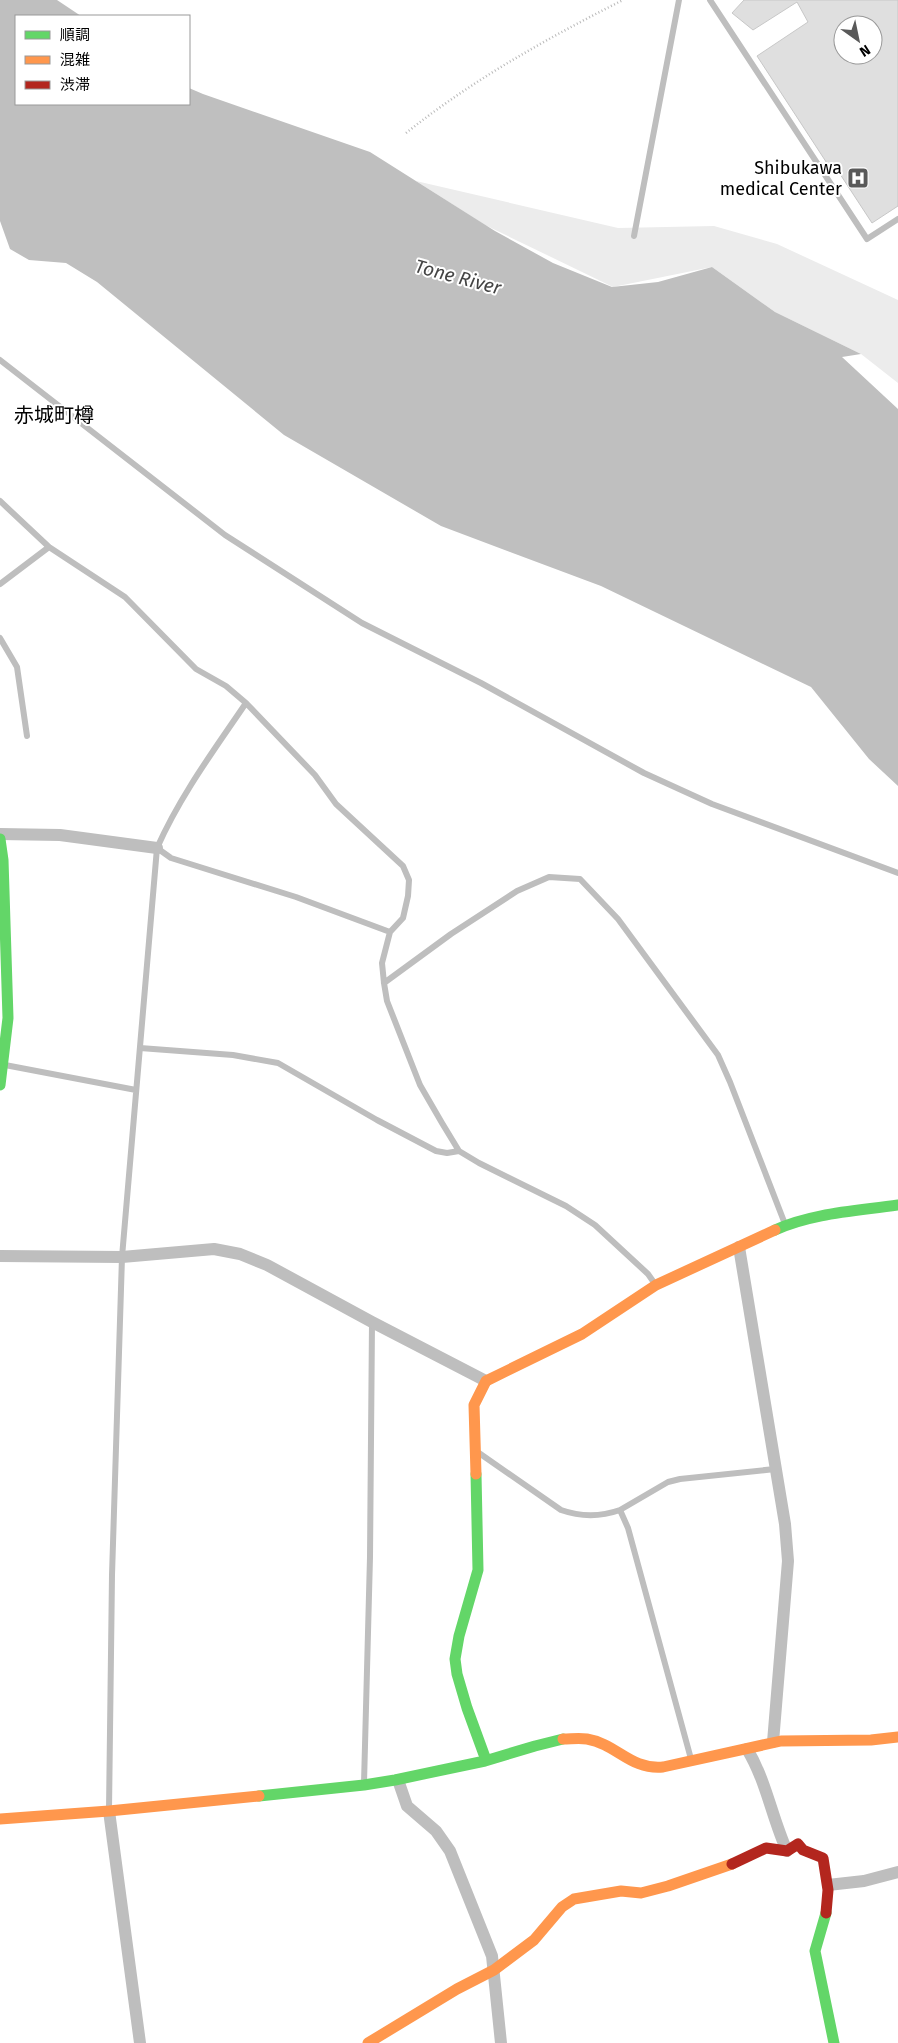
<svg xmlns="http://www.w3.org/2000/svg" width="898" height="2043" font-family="'Fira Sans','Noto Sans JP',sans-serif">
	<rect width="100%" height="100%" fill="#fff"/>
	<path fill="#ececec" d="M416 181 618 228 714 226 777 244 898 300V383L861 354 775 312 712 267 613 287 485 225Z"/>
	<path fill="#bfbfbf" d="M0 0H57L81 16H16V104H189V88L203 94 370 152 495 231 553 263 612 287 658 282 712 267 775 312 861 354 842 357 898 409V786L869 759 811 687 601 586 441 526 284 435 97 282 66 263 29 260 10 249 0 221Z"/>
	<path fill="#dfdfdf" stroke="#c7c7c7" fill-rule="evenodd" d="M744 0H898V206L872 223 838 171 834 174 757 56 808 22 797 2 753 30 732 13ZM843 25H873V55H843Z"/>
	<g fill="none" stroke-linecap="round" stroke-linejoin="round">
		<path stroke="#b9b9b9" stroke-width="2.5" stroke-dasharray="1 2.5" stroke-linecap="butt" d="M406 133C474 79 546 39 623 0"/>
		<path stroke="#bebebe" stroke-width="6" d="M710 0 867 239 898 219
			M634 236 679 0
			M0 360 225 535 362 623 481 683 644 773 712 804 898 873
			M0 501 49 547 125 597 196 669 226 686 246 703 315 775 336 804 403 866 409 880 408 896 403 918 390 932 382 963 384 983 387 1001 420 1085 442 1123 459 1151 479 1163 566 1206 595 1225 648 1274 655 1284
			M0 584 49 547
			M0 638 17 667 27 736
			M157 848 171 858 296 897 390 932
			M384 983 451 934 517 891 549 877 580 879 618 919 718 1055 730 1082 785 1224
			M140 1048 233 1055 278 1063 377 1120 436 1151 447 1153 459 1151
			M5 1065 136 1090
			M479 1453 561 1510C581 1517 600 1517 620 1510L628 1528 691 1759
			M620 1510 668 1482 680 1479 775 1469
			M364 1783 370 1557 372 1322
			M109 1810 112 1575 122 1257 157 848C180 796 214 750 246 703"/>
		<path stroke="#bebebe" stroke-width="12" d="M0 834 60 835 157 848
			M739 1247 785 1524 788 1561 773 1742
			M0 1256 122 1257 214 1249 240 1254 267 1265 372 1322 486 1381
			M747 1749C766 1780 772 1818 787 1851
			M398 1780 407 1806 436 1831 450 1851 492 1956 501 2043
			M109 1811 140 2043
			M828 1885 864 1881 898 1872"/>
		<path stroke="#63d668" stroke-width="11" d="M0 839 3 860 8 1018 0 1085
			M775 1230C812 1213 857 1211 898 1205
			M476 1474 478 1570 459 1636 455 1659 457 1674 467 1708 486 1760
			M259 1796 364 1785 395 1780 485 1761 535 1746 563 1739
			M826 1913 815 1951 834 2043"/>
		<path stroke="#ff974d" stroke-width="11" d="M476 1474 474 1405 486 1381 582 1334 656 1285 775 1230
			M563 1739C571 1739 579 1738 587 1739 617 1744 630 1770 663 1767L781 1741 871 1740 898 1737
			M0 1819 109 1811 259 1796
			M368 2043 457 1989 494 1970 534 1940 562 1907 574 1899 621 1891 641 1893 668 1886 732 1864"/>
		<path stroke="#b3261e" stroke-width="11" d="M732 1864 766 1848 787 1851 798 1844 803 1850 823 1858 828 1890 826 1913"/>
	</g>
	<defs>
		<g id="hospital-square" transform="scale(1.125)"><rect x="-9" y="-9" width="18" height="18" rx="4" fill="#595959" stroke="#fff"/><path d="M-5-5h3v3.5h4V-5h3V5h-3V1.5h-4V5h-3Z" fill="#fff"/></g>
	</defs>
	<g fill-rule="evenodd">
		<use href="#hospital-square" x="858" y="178"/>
	</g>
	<g text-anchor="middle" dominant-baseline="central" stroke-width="4" stroke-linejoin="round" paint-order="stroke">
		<g font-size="18" fill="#000" stroke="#fff" text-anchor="end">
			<text x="842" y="168">Shibukawa<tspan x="842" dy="21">medical Center</tspan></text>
		</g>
		<g font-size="19" font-style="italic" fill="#444" stroke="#fff">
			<text transform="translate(458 277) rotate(15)">Tone River</text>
		</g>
		<g font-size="20" fill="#000" stroke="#fff">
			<text x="54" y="415">赤城町樽</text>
		</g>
	</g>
	<rect x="15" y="15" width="175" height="90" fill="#ffffff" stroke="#999999"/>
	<rect x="25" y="31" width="25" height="8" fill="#63d668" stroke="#999999"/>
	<text x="60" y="40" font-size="15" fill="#000000">順調</text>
	<rect x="25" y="56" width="25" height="8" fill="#ff974d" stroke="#999999"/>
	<text x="60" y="65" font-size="15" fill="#000000">混雑</text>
	<rect x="25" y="81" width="25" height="8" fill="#b3261e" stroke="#999999"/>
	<text x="60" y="90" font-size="15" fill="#000000">渋滞</text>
	<g transform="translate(858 40) rotate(147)"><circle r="24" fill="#ffffff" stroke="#999999"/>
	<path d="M0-4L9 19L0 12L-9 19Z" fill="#595959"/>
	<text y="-8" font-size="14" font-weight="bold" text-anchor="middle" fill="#000000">N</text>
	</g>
</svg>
